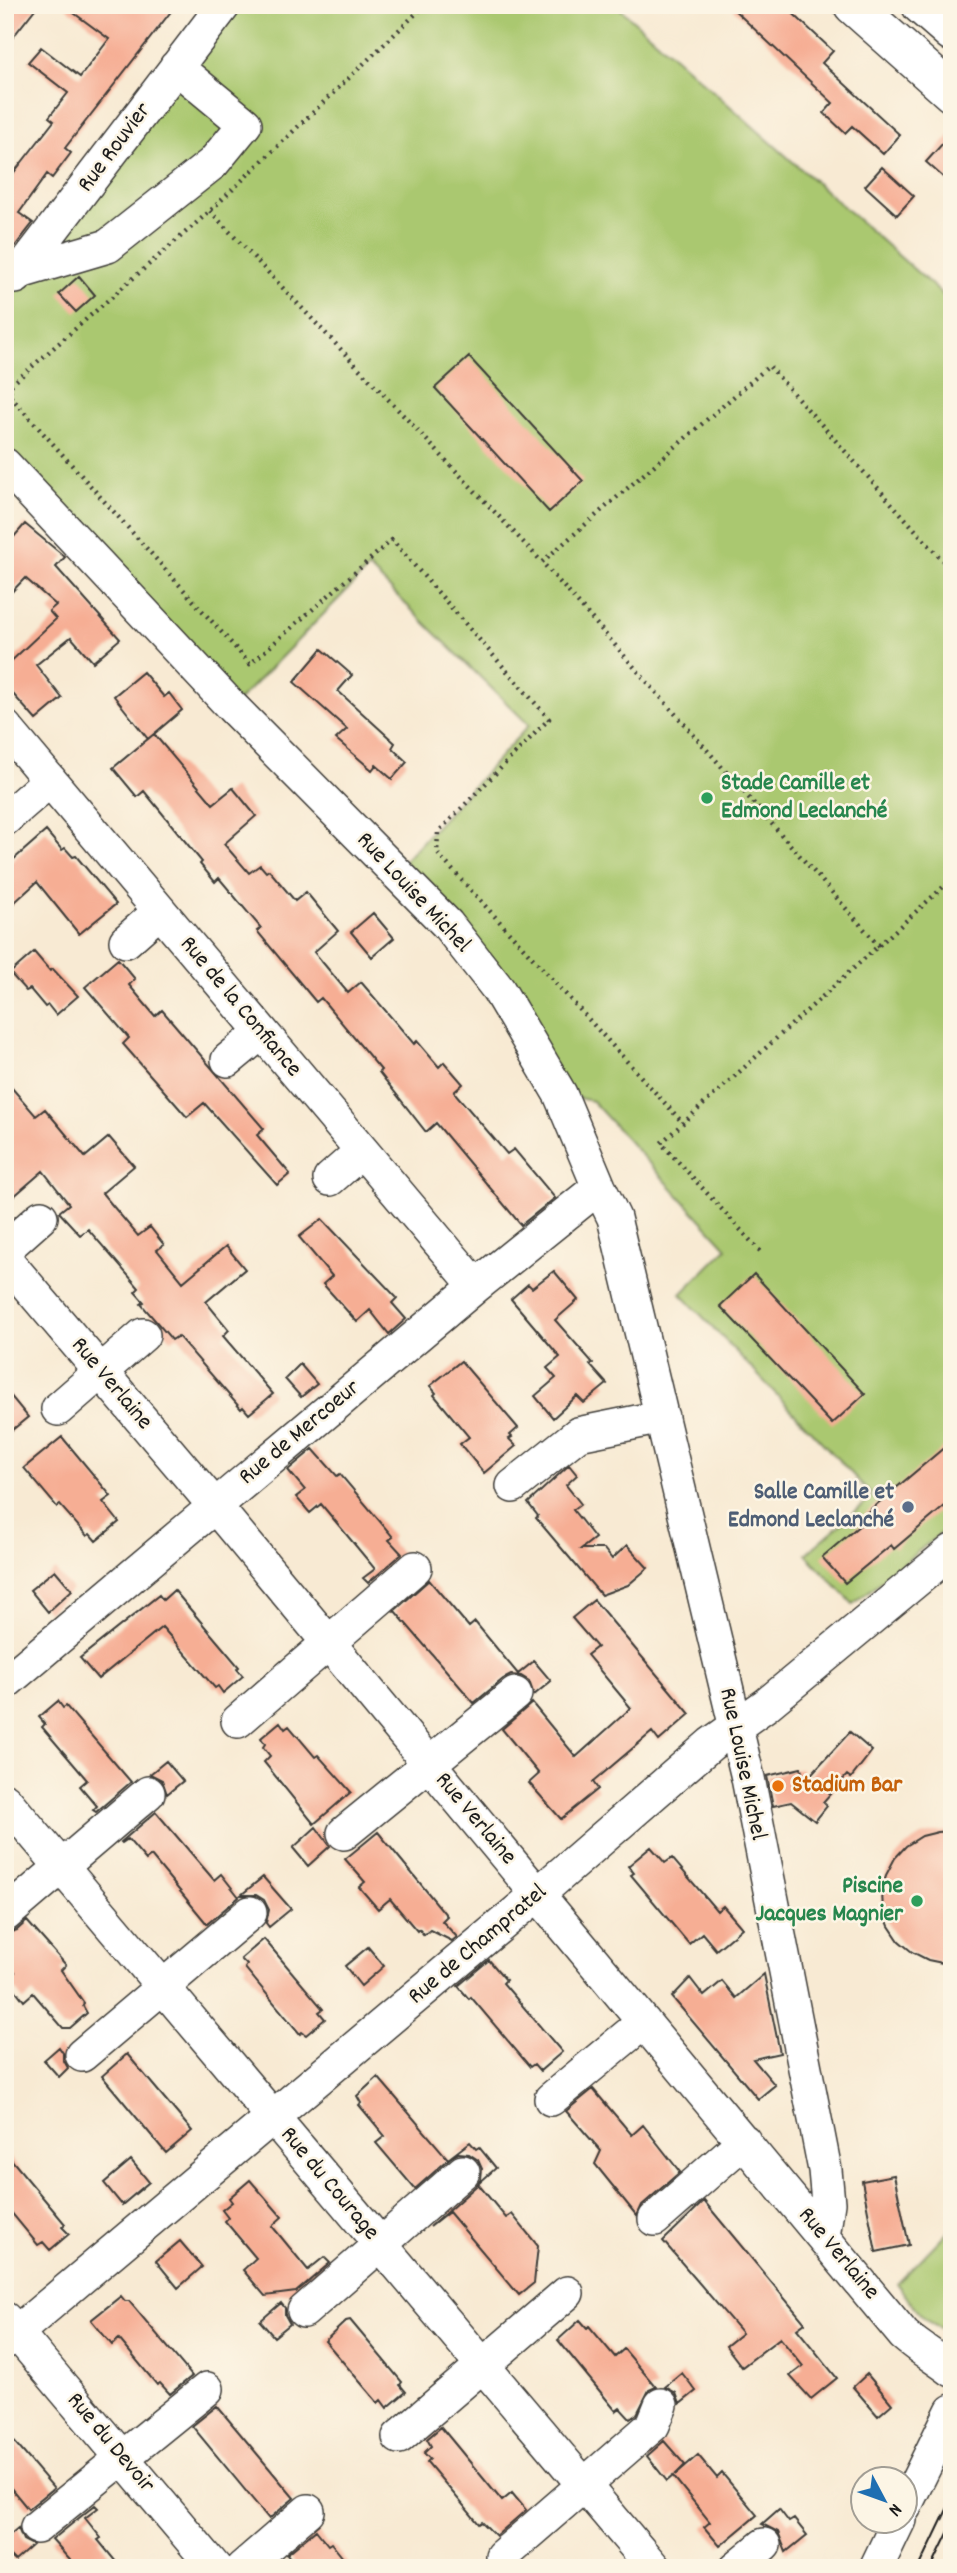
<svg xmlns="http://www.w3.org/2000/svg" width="957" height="2573" font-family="Dekko,sans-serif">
	<rect width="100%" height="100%" fill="#fcf5e5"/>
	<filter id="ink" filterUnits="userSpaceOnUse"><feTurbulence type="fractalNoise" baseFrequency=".0143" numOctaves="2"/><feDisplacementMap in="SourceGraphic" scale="14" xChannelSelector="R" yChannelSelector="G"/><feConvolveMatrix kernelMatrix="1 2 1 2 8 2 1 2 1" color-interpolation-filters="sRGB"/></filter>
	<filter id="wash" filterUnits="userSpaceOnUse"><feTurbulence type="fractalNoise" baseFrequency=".00686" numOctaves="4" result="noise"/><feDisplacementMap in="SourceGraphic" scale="28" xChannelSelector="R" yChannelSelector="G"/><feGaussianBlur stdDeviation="1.57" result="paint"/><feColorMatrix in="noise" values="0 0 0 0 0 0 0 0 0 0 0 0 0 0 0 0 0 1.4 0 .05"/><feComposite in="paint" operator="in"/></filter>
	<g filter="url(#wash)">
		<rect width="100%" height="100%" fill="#f8ead3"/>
		<path fill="#aac870" stroke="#637246" stroke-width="2" d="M224 5H616L952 303V1524L853 1604 806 1554 873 1496 681 1294 727 1248 592 1101 560 1094 395 871 529 725 369 568 232 707 5 466V290Z
			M952 2227V2327C929 2335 909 2299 897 2284Z"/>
		<g id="blocks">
			<path fill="#f6ae94" d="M5 5H38L5 47Z
				M63 5H176L65 148 71 153 52 178 47 174 19 213 33 223 5 259V184L54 121 49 117 68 93 28 62 41 47 80 77 109 39Z
				M729 5H784L833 51 822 63 900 135 883 154 852 126 845 133 824 113 833 103Z
				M952 133V185L926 162Z
				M882 167 914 196 897 215 865 186Z
				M79 276 95 295 76 312 59 294Z
				M469 357 583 481 549 512 435 388Z
				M25 524 65 557 56 567 120 639 93 662 71 637 36 665 62 698 36 720 5 685V667L56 619 49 611 56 605 25 578 5 599V547Z
				M322 649 352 675 338 691 395 743 392 748 407 762 392 779 376 765 372 770 336 739 347 729 294 682Z
				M143 672 164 697 169 693 182 710 148 739 114 696Z
				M154 734 213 804 233 788 256 816 224 844 249 873 260 865 266 872 269 870 295 901 306 892 338 931 314 952 348 993 361 982 414 1044 417 1041 439 1067 444 1062 463 1084 454 1092 507 1154 514 1149 555 1198 521 1225 436 1123 426 1132 379 1072 381 1070 321 998 316 1002 257 931 261 928 219 878 215 882 200 864 202 862 144 791 137 797 113 768Z
				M46 831 62 850 65 848 73 857 76 856 116 904 79 934 37 882 5 911V867Z
				M373 913 394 938 372 957 351 932Z
				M34 952 50 971 53 969 78 996 56 1015 48 1005 45 1007 30 989 26 991 10 973Z
				M118 959 135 979 129 985 155 1016 162 1010 264 1129 257 1135 290 1174 277 1185 204 1103 187 1117 123 1044 129 1038 85 987Z
				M5 1080 36 1116 45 1109 85 1157 109 1137 134 1166 102 1193 138 1236 150 1227 164 1245 157 1250 183 1282 226 1246 245 1269 206 1302 229 1330 223 1336 273 1394 249 1414 243 1407 241 1409 178 1336 172 1340 141 1304 144 1302 135 1292 139 1288 88 1229 80 1235 59 1212 69 1204 43 1171 5 1204Z
				M322 1219 397 1298 392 1303 406 1319 389 1334 370 1310 357 1322 323 1284 332 1276 299 1237Z
				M554 1271 578 1300 555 1320 593 1363 590 1365 607 1384 584 1403 577 1396 553 1418 535 1396 556 1378 547 1368 560 1357 511 1299 528 1284 532 1288Z
				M754 1274 865 1394 832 1424 720 1306Z
				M461 1361 518 1428 510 1435 512 1437 509 1439 516 1446 484 1473 460 1444 469 1437 434 1395 436 1393 430 1386Z
				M300 1364 317 1384 301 1397 285 1379Z
				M5 1389 28 1417 5 1436Z
				M62 1437 111 1496 103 1502 119 1522 96 1541 90 1534 87 1536 60 1505 57 1507 24 1468Z
				M952 1441V1500L894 1549 891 1545 845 1583 822 1557 867 1519 864 1515Z
				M313 1449 337 1476 340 1474 393 1537 389 1540 402 1554 368 1583 363 1578 375 1569 341 1528 321 1504 310 1513 296 1497 305 1490 288 1470Z
				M569 1465 577 1475 566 1485 581 1504 573 1510 595 1538 581 1549H604L612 1559 627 1545 648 1568 628 1585 601 1595 536 1518 538 1516 528 1503Z
				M55 1570 72 1590 48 1612 30 1590Z
				M429 1580 469 1627 475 1622 518 1674 534 1661 551 1681 534 1695 529 1681 521 1676 511 1675 503 1679 474 1703 395 1611 393 1612Z
				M174 1590 239 1667 237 1669 243 1676 223 1693 218 1686 215 1688 162 1627 98 1679 80 1658 159 1595 163 1600Z
				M594 1600 690 1714 659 1741 652 1732 593 1782 598 1789 561 1819 529 1783 539 1774 502 1729 532 1703 576 1757 631 1708 587 1655 597 1647 572 1618Z
				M58 1701 63 1708 66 1706 131 1782 96 1812 93 1810 97 1806 80 1786 87 1780 42 1727 45 1724 39 1717Z
				M280 1722 285 1729 289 1726 315 1757 318 1755 351 1792 314 1824 264 1762 270 1756 263 1747 265 1744 261 1738Z
				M850 1732 872 1751 851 1778 847 1775 823 1802 827 1806 815 1821 791 1802 773 1806 767 1776 801 1768 804 1782Z
				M166 1761 183 1781 167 1794 162 1780 150 1774Z
				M156 1812 214 1880 221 1874 239 1897 207 1924 151 1856 146 1860 128 1839 122 1843 121 1842Z
				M316 1827 330 1846 308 1866 293 1848Z
				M952 1831V1965L928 1960 912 1952 899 1941 889 1926 883 1910 882 1892 886 1875 895 1858 906 1846 922 1836 938 1832Z
				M378 1832 447 1916 442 1921 457 1937 452 1941 430 1930 424 1935 419 1929 417 1931 390 1899 378 1909 359 1887 365 1882 345 1859Z
				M651 1847 665 1863 672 1858 717 1911 723 1906 742 1928 716 1950 702 1933 689 1944 631 1875 634 1873 628 1866Z
				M263 1877 291 1909 269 1927 266 1923 269 1910 264 1900 256 1895H241Z
				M27 1921 66 1965 61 1970 84 2003 83 2006 87 2013 70 2028H63L33 1993 24 2001 7 1979 15 1972 5 1960V1934L17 1930Z
				M264 1939 323 2009 319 2012 325 2019 306 2035 302 2032 300 2034 245 1968 247 1965 241 1959Z
				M368 1947 384 1966 361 1986 345 1966Z
				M489 1960 506 1980 503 1983 562 2052 540 2071 534 2064 530 2067 471 1997 469 1999 458 1986Z
				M764 1974 780 2053 753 2059 775 2085 758 2099 672 1997 690 1978 704 1996 722 1981 736 1998Z
				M59 2047 63 2053V2059L68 2068 59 2077 44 2060Z
				M127 2054 192 2131 166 2153 102 2076Z
				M378 2077 448 2159 470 2142 476 2149 479 2147 496 2168 478 2184 506 2218 512 2214 538 2246 534 2283 519 2295 449 2212 430 2227 476 2186 481 2179 482 2169 478 2160 469 2154 459 2153 450 2158 415 2189 376 2143 385 2136 359 2105 361 2103 357 2096Z
				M593 2089 632 2135 643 2125 680 2172 642 2205 637 2216 595 2164 601 2151 566 2111Z
				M5 2152 65 2224 62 2227 69 2234 50 2250 43 2242 38 2245 5 2205Z
				M131 2160 149 2182 122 2205 104 2183Z
				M894 2175 909 2245 876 2252 862 2181Z
				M250 2180 282 2217 272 2226 308 2270 324 2257 330 2263 296 2292 265 2296 243 2270 256 2258 225 2221 228 2218 222 2210 232 2202 229 2198Z
				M704 2201 805 2323 797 2329 837 2378 811 2399 790 2376 803 2366 780 2338 742 2367 726 2346 742 2333 663 2241Z
				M180 2241 202 2267 178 2288 156 2261Z
				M121 2296 125 2301H129L192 2376 170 2394 160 2383 157 2385 119 2339 112 2345 91 2320Z
				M281 2303 285 2308V2315L290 2324 274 2337 260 2321Z
				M350 2320 402 2382 400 2385 406 2392 387 2408 381 2400 378 2403 325 2341 346 2321Z
				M580 2320 587 2328 589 2326 615 2357 624 2349 656 2387 649 2390 637 2414 630 2419 620 2408 616 2411 558 2340Z
				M682 2373 696 2391 680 2404 676 2393 665 2387Z
				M867 2374 892 2404 878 2416 853 2387Z
				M217 2406 294 2498 269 2519 192 2426Z
				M441 2427 502 2501 512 2493 526 2510 496 2536 482 2522 479 2524 427 2462 430 2459 424 2453 431 2446 427 2439Z
				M5 2431 54 2488 28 2509 5 2481Z
				M664 2441 685 2465 675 2475 698 2455 717 2478 722 2473 757 2515 720 2546 704 2527 710 2522 673 2476 667 2481 647 2456Z
				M95 2505 98 2508 85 2518 101 2538 98 2540 121 2568H77L52 2540Z
				M779 2509 789 2522 794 2519 807 2535 786 2552 778 2532 762 2524Z
				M18 2528 23 2540 33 2545 15 2561 5 2551V2539Z
				M316 2530 328 2545 331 2543 351 2568H298L287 2554Z"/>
		</g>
	</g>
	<g filter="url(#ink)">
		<use href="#blocks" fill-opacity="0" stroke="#3d3b37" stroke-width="2"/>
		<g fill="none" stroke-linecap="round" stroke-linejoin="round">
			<g stroke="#3d3b37" stroke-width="36">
				<path id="minor" d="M20 272 108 246 213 163 245 124 176 67
					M16 277 224 5
					M5 465 232 707 447 924 498 989 560 1094 599 1187 614 1218 748 1778 825 2170 828 2203 823 2237
					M5 727 476 1286
					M5 819 50 780
					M126 941 160 911
					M228 1060 262 1032
					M330 1179 362 1151
					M5 1249 41 1217
					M5 1259 214 1505 904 2335C919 2348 936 2358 952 2370
					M58 1409 143 1335
					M513 1486 578 1434 662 1417
					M5 1683 476 1286 599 1187
					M238 1721 415 1568
					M5 1800 654 2568
					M344 1833 515 1694
					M5 1915 148 1793
					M82 2055 250 1913
					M551 2099 644 2022
					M655 2219 744 2141
					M304 2311 463 2172
					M5 2319 215 2568
					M5 2342 538 1894 711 1744 766 1705 952 1551
					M399 2437 567 2293
					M904 2508 952 2411
					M37 2527 207 2389
					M502 2556 653 2425 661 2405
					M242 2568 308 2511
					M736 2568 764 2545
					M876 2568 899 2520"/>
			</g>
			<g stroke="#3d3b37" stroke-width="41">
				<path id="major" d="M853 5 952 93
					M921 5 952 32"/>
			</g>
			<path stroke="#3d3b37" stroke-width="4.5" stroke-dasharray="2 5" stroke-linecap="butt" d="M425 5 210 211 11 385 10 396 250 664 392 540 549 719 438 832 437 853 683 1123
				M210 211 542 562
				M879 946 542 562 769 366 952 571
				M760 1251 661 1143 952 879"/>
			<use href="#minor" stroke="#fff" stroke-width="33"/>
			<use href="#major" stroke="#fff" stroke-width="38"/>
			<path stroke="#1c1c1c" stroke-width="2" d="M919 2568 952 2499
				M931 2568 952 2525"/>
		</g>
	</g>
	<g fill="#2e9e5b" stroke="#fcf5e5" stroke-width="2.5">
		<circle cx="707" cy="798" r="7"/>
		<circle cx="917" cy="1901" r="7"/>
	</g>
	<circle fill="#5c6f8a" stroke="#fcf5e5" stroke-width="2.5" cx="908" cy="1507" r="7"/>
	<circle fill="#e8710a" stroke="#fcf5e5" stroke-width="2.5" cx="778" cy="1786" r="7"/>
	<g text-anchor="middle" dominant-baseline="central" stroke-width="5" stroke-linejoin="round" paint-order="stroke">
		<g font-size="24" fill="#1c1c1c" stroke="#fcf5e5">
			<text transform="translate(115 148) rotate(-53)">Rue Rouvier</text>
			<text transform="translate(413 893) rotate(47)">Rue Louise Michel</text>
			<text transform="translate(240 1007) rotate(50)">Rue de la Confiance</text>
			<text transform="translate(111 1384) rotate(50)">Rue Verlaine</text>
			<text transform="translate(300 1433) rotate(-40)">Rue de Mercoeur</text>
			<text transform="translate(742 1764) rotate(78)">Rue Louise Michel</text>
			<text transform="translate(475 1819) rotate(50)">Rue Verlaine</text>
			<text transform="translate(478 1945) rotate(-40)">Rue de Champratel</text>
			<text transform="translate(329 2184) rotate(50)">Rue du Courage</text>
			<text transform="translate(838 2254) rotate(50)">Rue Verlaine</text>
			<text transform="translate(110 2443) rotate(50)">Rue du Devoir</text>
		</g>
		<g font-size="24" font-weight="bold" fill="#27864d" stroke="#fcf5e5" text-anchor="start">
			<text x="721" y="784">Stade Camille et<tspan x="721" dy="28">Edmond Leclanché</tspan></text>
			<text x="903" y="1887" text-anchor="end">Piscine<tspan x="903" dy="28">Jacques Magnier</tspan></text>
		</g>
		<g font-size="24" font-weight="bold" fill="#4e5e75" stroke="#fcf5e5" text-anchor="end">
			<text x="894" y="1493">Salle Camille et<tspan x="894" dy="28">Edmond Leclanché</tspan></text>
		</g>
		<g font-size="24" font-weight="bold" fill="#c56008" stroke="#fcf5e5" text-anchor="start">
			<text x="792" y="1786">Stadium Bar</text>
		</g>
	</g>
	<rect width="957" height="2573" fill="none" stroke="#fcf5e5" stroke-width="28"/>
	<g transform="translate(884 2500) rotate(131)"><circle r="33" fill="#fcf5e5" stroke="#a29e95" stroke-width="2"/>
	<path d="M0-5L12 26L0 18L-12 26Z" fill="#1f6fb2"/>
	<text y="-10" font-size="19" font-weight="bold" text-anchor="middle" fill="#1c1c1c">N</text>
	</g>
</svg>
